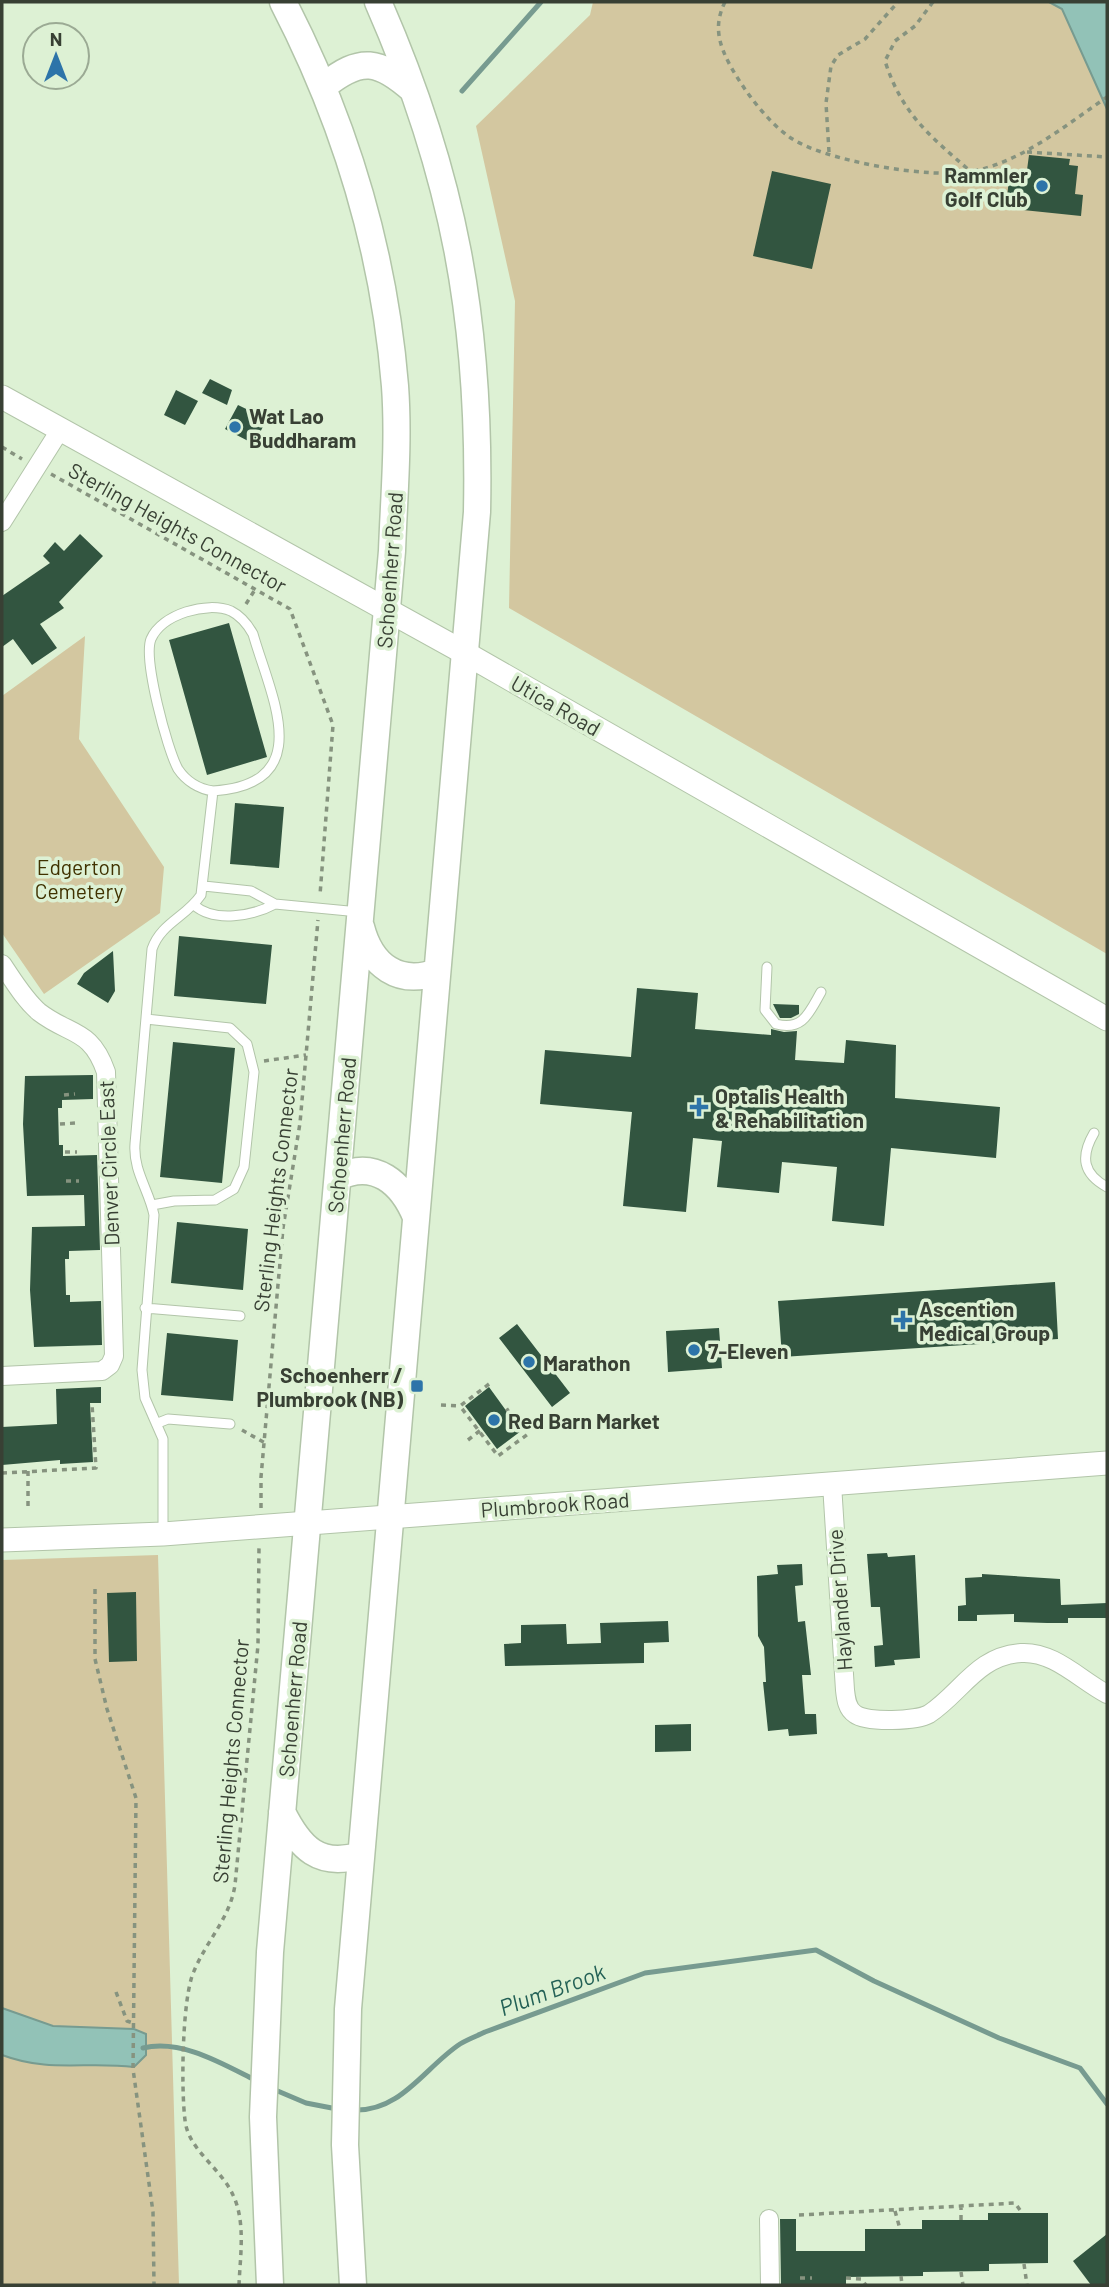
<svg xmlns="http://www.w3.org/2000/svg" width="1109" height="2287" font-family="Barlow,sans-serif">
	<rect width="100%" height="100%" fill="#ddf1d4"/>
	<path fill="#d3c7a0" d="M593 2H1107V954L509 608 515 301 476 126 590 15Z
		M85 636 79 739 164 867 160 913 44 994 2 933V696Z
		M158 1555 179 2285H2V1560Z"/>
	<path fill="#92c2b7" stroke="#779b90" stroke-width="2" d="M1049 2H1107V109L1062 9Z
		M2 2008 53 2026 134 2029 146 2034V2055L134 2067C85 2061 50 2073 2 2055Z"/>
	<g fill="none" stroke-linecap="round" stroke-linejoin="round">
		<path stroke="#779b90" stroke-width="5" d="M462 91 541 2
			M143 2048C181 2039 221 2063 255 2080
			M273 2089 306 2103 337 2109
			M354 2110C401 2112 425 2067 460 2044 468 2039 477 2036 485 2032L645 1973 816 1950 874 1981 999 2038 1080 2068 1107 2104"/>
	</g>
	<path fill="#325540" d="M1029 155 1070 159 1069 165 1078 166 1075 194 1083 195 1081 216 1023 210 1024 201 1007 199 1009 177 1020 179 1021 169 1027 170Z
		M772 171 831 184 812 269 753 256Z
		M210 379 232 390 227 405 202 393Z
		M176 390 198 401 185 425 164 415Z
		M238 405 267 419 254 444 225 429Z
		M80 534 103 556 59 602 64 608 40 624 57 648 32 665 13 639 2 647V596L50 563 43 556 55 542 64 551Z
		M229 623 267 757 207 775 169 640Z
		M235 803 284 807 279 868 230 864Z
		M179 936 272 945 266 1004 174 996Z
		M113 951 115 991 108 1003 77 984 84 973Z
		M637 988 698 993 695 1029 771 1035V1029L784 1032 797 1031 795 1060 844 1063 846 1040 896 1045 895 1098 1000 1107 996 1158 891 1148 884 1226 832 1221 837 1167 782 1162 779 1193 717 1187 722 1141 693 1138 686 1212 623 1206 632 1112 540 1104 545 1050 631 1057Z
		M773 1004 799 1005V1014L791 1018H780Z
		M173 1042 235 1048 222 1183 160 1177Z
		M93 1075V1099L62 1100V1108H58L59 1145H63V1156L97 1155 100 1250 69 1251V1259H65L66 1295H70V1302L101 1301 102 1345 34 1347 30 1290 32 1227 85 1226 84 1195 27 1196 23 1124 25 1076Z
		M177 1222 248 1229 243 1290 171 1283Z
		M1055 1282 1058 1339 782 1357 778 1301Z
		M517 1324 570 1393 552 1407 499 1338Z
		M719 1328 722 1368 668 1372 666 1331Z
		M167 1333 238 1340 233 1401 161 1395Z
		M101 1387V1403H90L93 1462 60 1464V1460L2 1465V1427L57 1424 56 1389Z
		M489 1387 521 1431 497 1449 465 1406Z
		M887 1553 888 1557 915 1555 920 1658 894 1660 895 1665 875 1667 874 1646 883 1645 880 1607H871L867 1554Z
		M802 1564 803 1585 795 1586 798 1622 805 1621 811 1675H802L805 1714H816L817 1734 789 1736 788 1729 768 1731 763 1682H766L764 1647 758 1636 757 1576 778 1574 777 1565Z
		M982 1574 1060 1579 1061 1605 1107 1603V1618H1068V1623H1047L1014 1622V1614L977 1615V1621H958V1606L966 1605 965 1578 982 1577Z
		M136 1592 137 1661 109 1662 107 1593Z
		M668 1621 669 1642 644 1643V1663L505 1666 504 1644 521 1643V1625L566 1624 567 1644 601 1643 600 1623Z
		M691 1724V1751L655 1752V1725Z
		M988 2213H1048V2263L989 2264V2271L923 2272V2276L846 2277V2285H781L780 2219H796V2251H865V2229H922V2220H988Z
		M1107 2234V2285H1091L1073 2261Z"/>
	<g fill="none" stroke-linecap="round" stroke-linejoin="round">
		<g stroke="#b2c5a9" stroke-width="11">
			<path id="service" d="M204 886 251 891 275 904 359 912
				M194 905C214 923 253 916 275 904
				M767 967 765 1010 776 1024C803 1031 809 1013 821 992
				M146 1019 230 1028 247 1044 254 1072 244 1167 234 1189 215 1200 174 1201 152 1205
				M1094 1133C1080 1157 1083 1174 1107 1187
				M145 1308 240 1316
				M158 1423 168 1419 230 1424
				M163 1532V1439L145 1398 142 1370 154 1215C149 1190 133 1171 135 1144L152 949C161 923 186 917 201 895L213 791C199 789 186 781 178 769 167 749 143 659 151 639 162 614 207 601 231 611 241 616 248 625 253 634 271 697 318 784 213 791"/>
		</g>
		<g stroke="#b2c5a9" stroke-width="20">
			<path id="minor" d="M2 522 60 430
				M2 964C13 980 24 999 39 1012 70 1036 91 1028 106 1072L114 1356 110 1365 102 1371 2 1376
				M832 1484 845 1690C846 1699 847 1709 855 1714 867 1723 917 1721 929 1714 962 1692 977 1656 1021 1653 1054 1651 1080 1680 1107 1694
				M769 2219 770 2285"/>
		</g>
		<g stroke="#b2c5a9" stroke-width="25">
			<path id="tertiary" d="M2 397 465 653 1107 1019
				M2 1540 163 1534 1107 1463"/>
		</g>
		<g stroke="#b2c5a9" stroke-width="29">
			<path id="secondary" d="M324 86C361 56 379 60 413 90
				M361 927C371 966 399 986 437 972
				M338 1177C375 1159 402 1183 416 1217
				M282 1812C300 1848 319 1868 361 1855
				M270 2285 263 2117 270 1952 392 551C394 496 399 441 395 386 384 251 345 122 283 2
				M353 2285 345 2145 348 2009 477 512C481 322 454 175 378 2"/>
		</g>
		<path stroke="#86937f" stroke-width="3.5" stroke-dasharray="5 5" stroke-linecap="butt" d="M725 2C713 26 719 45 731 67 744 90 766 120 788 136 821 161 934 180 974 171 1023 161 1066 125 1107 97
			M933 2 915 26 895 41 885 61C902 114 929 135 970 171
			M829 152 826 103 831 66 838 55 865 39 898 2
			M1027 152 1107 157
			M2 447 22 459
			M51 474 290 609 333 725 320 895
			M246 604 256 588
			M264 1061 306 1055
			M64 1095 75 1094
			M60 1124 76 1123
			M65 1152H77
			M66 1181H79
			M489 1384 460 1406 498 1456 528 1434
			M441 1405 460 1406
			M506 1411 509 1409
			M242 1430 265 1443
			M468 1440 482 1429
			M28 1471V1507
			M2 1473 96 1468 92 1404
			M261 1508V1477L283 1228 300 1123 318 920
			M95 1589V1659L107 1709 136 1798 133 2069 153 2212 154 2285
			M116 1992 127 2021 133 2023
			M961 2205V2220
			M895 2211 900 2229
			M799 2215 1015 2203 1022 2213
			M1024 2264 1027 2285
			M961 2272 963 2285
			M901 2276 902 2285
			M800 2278H812
			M846 2278 861 2279 866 2285
			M239 2285C240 2257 246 2222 233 2195 221 2168 188 2150 185 2120 181 2089 182 1997 194 1971 207 1940 230 1918 235 1885L258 1645 259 1547"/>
		<use href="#service" stroke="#fff" stroke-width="9"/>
		<use href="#minor" stroke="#fff" stroke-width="18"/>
		<use href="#tertiary" stroke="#fff" stroke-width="23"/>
		<use href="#secondary" stroke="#fff" stroke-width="26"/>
	</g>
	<g fill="#2d74a9" stroke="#ddf1d4" stroke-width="2.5">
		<circle cx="1042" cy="186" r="7"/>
		<circle cx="235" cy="427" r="7"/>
		<path d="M695.5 1096.5h7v7h7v7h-7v7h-7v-7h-7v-7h7z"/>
		<path d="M899.5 1309.5h7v7h7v7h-7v7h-7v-7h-7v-7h7z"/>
		<circle cx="694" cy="1350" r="7"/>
		<circle cx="529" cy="1362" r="7"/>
		<rect x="410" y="1379" width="14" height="14" rx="3.5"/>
		<circle cx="494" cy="1420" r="7"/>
	</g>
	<g text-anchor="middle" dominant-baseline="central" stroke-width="7" stroke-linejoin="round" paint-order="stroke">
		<g font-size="21" font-weight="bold" fill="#384034" stroke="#ddf1d4" text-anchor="start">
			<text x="1028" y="174" text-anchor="end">Rammler<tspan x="1028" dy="24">Golf Club</tspan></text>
			<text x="249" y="415">Wat Lao<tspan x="249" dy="24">Buddharam</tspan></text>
			<text x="715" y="1095">Optalis Health<tspan x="715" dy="24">&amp; Rehabilitation</tspan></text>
			<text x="919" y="1308">Ascention<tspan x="919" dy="24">Medical Group</tspan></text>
			<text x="708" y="1350">7-Eleven</text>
			<text x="543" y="1362">Marathon</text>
			<text x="403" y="1374" text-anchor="end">Schoenherr /<tspan x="403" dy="24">Plumbrook (NB)</tspan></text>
			<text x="508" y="1420">Red Barn Market</text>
		</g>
		<g font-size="21" fill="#384034" stroke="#ddf1d4">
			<text transform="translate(178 527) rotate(29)">Sterling Heights Connector</text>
			<text transform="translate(389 570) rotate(-86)">Schoenherr Road</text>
			<text transform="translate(556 705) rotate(30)">Utica Road</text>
			<text transform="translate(341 1135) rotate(-85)">Schoenherr Road</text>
			<text transform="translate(108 1163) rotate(-92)">Denver Circle East</text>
			<text transform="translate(275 1190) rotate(-83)">Sterling Heights Connector</text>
			<text transform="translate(555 1504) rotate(-4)">Plumbrook Road</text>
			<text transform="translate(839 1600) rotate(-94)">Haylander Drive</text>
			<text transform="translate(292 1699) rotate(-85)">Schoenherr Road</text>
			<text transform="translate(230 1761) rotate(-85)">Sterling Heights Connector</text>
		</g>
		<g font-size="21" fill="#403200" stroke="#ddf1d4">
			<text x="79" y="866">Edgerton<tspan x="79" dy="24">Cemetery</tspan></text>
		</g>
		<g font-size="23" font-style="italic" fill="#236156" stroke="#ddf1d4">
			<text transform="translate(552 1989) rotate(-20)">Plum Brook</text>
		</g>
	</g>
	<rect width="1109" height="2287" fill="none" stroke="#384034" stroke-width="7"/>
	<g transform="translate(56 56)"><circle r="33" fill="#ddf1d4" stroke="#9baa94" stroke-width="2"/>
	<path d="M0-5L12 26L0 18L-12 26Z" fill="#2d74a9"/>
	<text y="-10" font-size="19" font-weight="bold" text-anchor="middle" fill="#384034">N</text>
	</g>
</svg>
